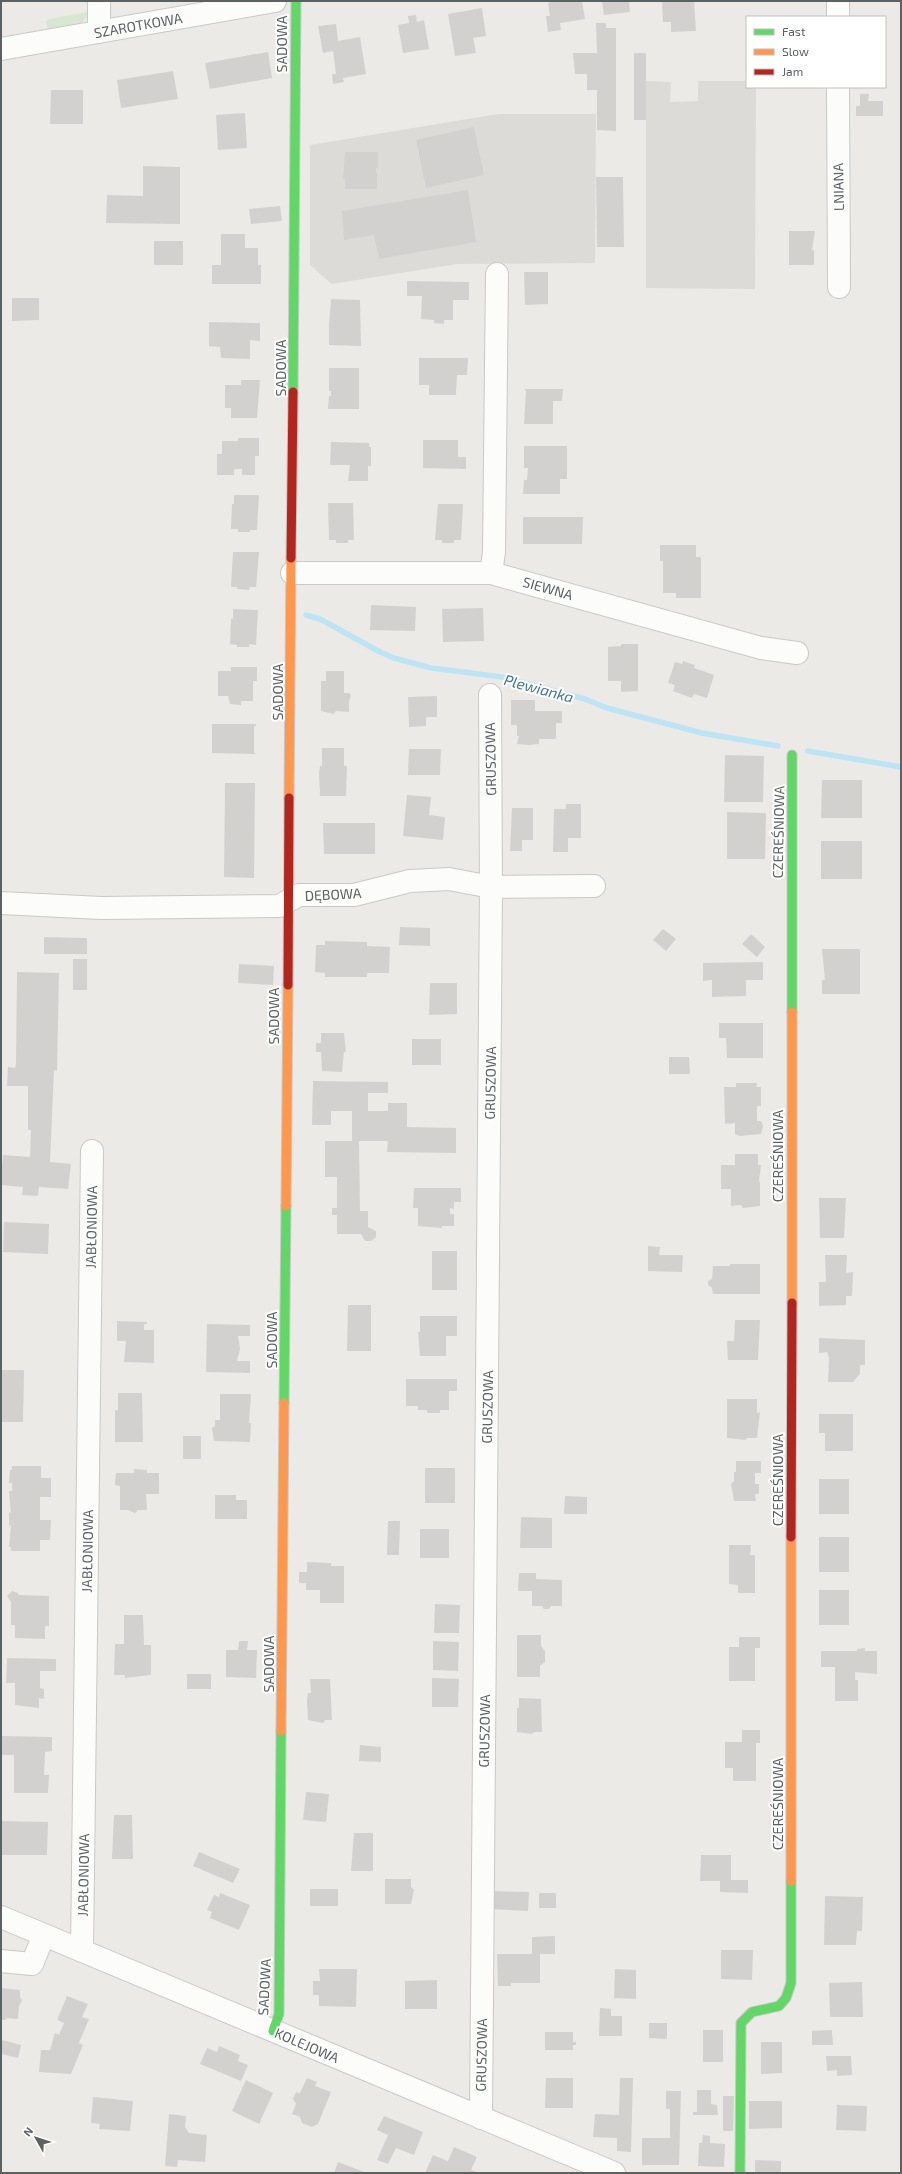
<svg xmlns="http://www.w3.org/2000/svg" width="902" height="2174" font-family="'Exo 2',sans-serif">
	<rect width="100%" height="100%" fill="#eceae6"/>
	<path fill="#dddbd8" d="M646 81 671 82 670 102 698 101V81H747V87H756L755 289 646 288Z
		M498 114H596L595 263 457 264 332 284 310 265V145Z"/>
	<path fill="#d7e7d2" d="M88 12C86 29 61 28 48 30L46 22 49 19Z"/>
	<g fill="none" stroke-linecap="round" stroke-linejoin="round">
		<path stroke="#bce4f5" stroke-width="5.5" d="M306 615 320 619 380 652 394 658 431 668 502 677 585 699 607 708 702 733 778 746
			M808 751 901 767"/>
	</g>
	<path fill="#d3d1d0" d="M555 1H582L585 19 560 23 561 30 548 32 546 16H550L548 3Z
		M602 1H629L630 12 604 15Z
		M662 1H694L696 31 671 32V22H663Z
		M482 8 486 36 473 38 476 53 455 56 448 14Z
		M416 15 417 22 424 20 429 49 403 53 398 25 409 23 408 16Z
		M596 23H606V28H616V131L597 130V90H587V74H575L573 53H597Z
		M336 24 338 41 360 37 366 74 343 78 344 82 333 84 332 74H336L333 51 323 53 318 26Z
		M268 52 272 78 210 89 205 63Z
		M634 53H646V120H634Z
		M173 71 178 99 121 108 117 80Z
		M51 90H83V124H50Z
		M860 94H869L868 101H883V116H856V106H860Z
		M245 113 247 148 218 150 216 115Z
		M474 127 484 175 426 188 416 140Z
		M345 152H378V168H376V173H377V189H345V179H343Z
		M143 166 180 167V224L106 223 107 195 143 196Z
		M596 177H623L624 247H597Z
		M468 190 476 242 379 259 374 235 344 240 342 211Z
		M280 206 282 221 251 224 249 209Z
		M789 231H815L812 250H814V265H789Z
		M221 234H245V248H258V265H261V284H212V265H221Z
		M154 241H183V265H154Z
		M524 272H548V304L525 305Z
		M407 281 469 282V300H453V320H444V324L434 323V320L421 319 422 296H407Z
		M12 298H39V320L12 321Z
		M331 299 360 300 361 346 329 345V325Z
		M209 322 260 323V341L250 340V359L221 358 220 347 209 346Z
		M419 358H468L467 375H457L456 395H429V385H419Z
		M329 368H359V409H328L329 396H331V391H329Z
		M241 380H260L257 418H231V408H225V385H241Z
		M524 389H563L562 401H553V424H524L526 391Z
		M238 438H259V456H255V475H242V469H234V475H217V454H222V441H238Z
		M423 440H458V457H466V469L423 468Z
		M331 442 369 443V447H371V466H368V481H348L350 465H330Z
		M524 446H567V479H560V494H523L524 480H527L528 468H524Z
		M234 495H259L257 530H250V532H238V529H231L232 504H234Z
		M328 503H353L354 540H348V543H336V540H329Z
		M438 504H463L461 540H454V543H442V540H435Z
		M523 517H583L582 544H523Z
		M660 545H696V557H701V598H676V593H663V561H660Z
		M233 552H259L256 587H250L249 590 237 589V587H231Z
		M371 605 416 607 415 631 370 630Z
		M483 608 484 641 443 642 442 609Z
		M233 609 258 610 256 645 249 644V647H237V645L230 644 231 619H233Z
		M621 644H638V691L621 692V681H608V647L621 646Z
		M683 661 695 665 694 668 714 675 707 698 694 694 692 698 673 691 675 685 668 683 675 662 682 664Z
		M231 667H257V681H253V701H241V705L230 704 228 696H218V671H231Z
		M326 671H344V693H349L351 695 349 701V712L336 711 334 714 321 711V681H326Z
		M437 696V717H426V726L409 727 408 697Z
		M511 700H535V711H562V723H556V739H539V744L529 745 517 744 519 736H517V725H511Z
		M212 724H256V726H254V752L256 754 212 753Z
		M322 748H344V766H347L346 796H320L319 773 320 766H322Z
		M409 749H441L440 775H408Z
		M725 755 764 756 763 802H724Z
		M822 780H862V818H821Z
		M225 783H255L254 878 224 877Z
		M407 795 431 797 429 815 445 817 443 840 403 836Z
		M566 804H581V838H568V852H553L554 809H566Z
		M512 808H533V840H522V851H510Z
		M727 812 766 813 765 859H727Z
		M323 823H375V854H324Z
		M821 841H862V879H821Z
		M400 927 430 928V946L399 945Z
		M663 929 676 939 666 951 653 940Z
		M751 934 765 947 757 957 742 944Z
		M44 937 87 938V954H44Z
		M325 941 367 942V946L390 947 389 973H367V977H325V973L315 972 316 945H325Z
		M822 949H860V994H822V980H825Z
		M73 959H87V990H73Z
		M763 962V980H746V996L712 997V980L703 981V963Z
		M239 964 274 966 273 985 238 983Z
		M17 972 59 973 57 1071 54 1070 50 1162 71 1164 68 1189 39 1187 38 1196 22 1195 23 1187 1 1185 3 1155 30 1157 31 1130H28V1086H7L8 1067 15 1068 16 1065Z
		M430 983H457V1014L429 1015Z
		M719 1023H763V1058H727L726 1038H719Z
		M321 1033H344L346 1052H344L342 1072 322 1071 321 1052H316V1043H321Z
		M412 1039H441V1065H412Z
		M669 1057H689L690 1074H669Z
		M313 1081 388 1082V1093H368V1111H388V1103H407V1127L456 1128V1153L387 1152 388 1141H359L360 1211H368V1227L376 1231V1237L371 1241H365L361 1234H337V1215H332V1208H337V1177H325V1141H352V1111H331V1125H312Z
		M736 1083H757L756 1087H761V1106H757V1121H761L763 1126 761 1134 739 1136 735 1134V1123L725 1124 724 1087H736Z
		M735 1154H758V1165H761L759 1181 760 1183V1206L743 1208 741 1205 731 1206V1189H721V1165H735Z
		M414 1188H461V1202H454V1209L450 1208V1214H454V1226H442V1228L418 1226V1208H413Z
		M819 1198H846L844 1238H820Z
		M4 1222 49 1224 48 1254 3 1252Z
		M648 1246 660 1247 659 1255H683L682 1272 648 1271Z
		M432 1251H457V1290H432Z
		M825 1255H847L846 1273 853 1272V1274L852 1296H846V1305L819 1306V1282H826Z
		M730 1264H760V1294H713L712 1288 708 1285V1281L712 1279 713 1266H730Z
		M348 1305H371V1351H347Z
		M420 1316H457V1336H446V1356H420L418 1332H420Z
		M735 1320H760L758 1360H728L727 1341H734Z
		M117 1321 147 1322V1324H144V1330H154V1363L124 1362 126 1341H117Z
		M207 1324 250 1325V1336H238L240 1349 237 1361H250V1373L206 1372Z
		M819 1338 865 1340V1365H860V1374L853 1382H828L829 1358 827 1352 819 1353Z
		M1 1370H24L23 1422H1Z
		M406 1379H457V1391H449V1410H440V1413H427V1410H418V1406H406Z
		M118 1393H142L143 1442H115V1410H118Z
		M220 1394H251L249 1423H251L250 1442 214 1441 212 1428 215 1426V1420H220Z
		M727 1399H757V1413L760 1412 757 1438H747L746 1440 727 1438Z
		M819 1414H853V1451H825V1433H819Z
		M183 1436H201V1459H183Z
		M736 1461H761V1473H755V1484H759V1494H755L756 1501H734L731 1484 734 1481V1472H736Z
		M12 1466H41V1478H51V1497H40V1520H51L50 1540H40V1551H11V1547H9L11 1525 9 1526V1512L11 1513 9 1491H12V1483H9L10 1470H12Z
		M425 1468H455V1503H425Z
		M134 1469 147 1470V1473H159V1494H146L147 1510H138L135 1513 128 1510H120V1486L115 1485 116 1473H134Z
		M819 1479H849V1514H819Z
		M215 1495H236V1500H247V1519H215Z
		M565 1496 587 1497V1514H564Z
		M521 1517 552 1518V1548H520Z
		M388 1521H400L399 1555H387Z
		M420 1529H449V1558H420Z
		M819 1537H849V1572H819Z
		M729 1545H751L750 1555H755V1593H738V1585L729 1584Z
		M307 1562 331 1563V1566H344V1603H320V1590H306V1583H299V1572H307Z
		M519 1573H536V1579L562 1580V1606H551L549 1609H544L542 1606H532V1591H518Z
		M819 1590H849V1625H819Z
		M12 1591 18 1593 19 1595 49 1596V1626H45V1639L15 1638V1625H11V1602L7 1596Z
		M435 1604 460 1605 459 1633H434Z
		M124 1615H143L144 1645H151V1675L125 1678V1675H114L115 1644H124Z
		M517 1635H541V1646L545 1651V1662L540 1666V1677H517Z
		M739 1637H760V1648H755V1681H729V1647H739Z
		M239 1641H248L247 1650H257L256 1678 226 1677V1650H238Z
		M433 1641 459 1642 458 1671 433 1670Z
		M865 1648V1651H877V1674L855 1672V1680H858V1701H835V1667H821V1651H857V1649Z
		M7 1658 56 1659V1671H40V1688L44 1689V1699L39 1698V1708L15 1705V1683H6Z
		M187 1674H211V1689H187Z
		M432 1678 459 1679 458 1707H432Z
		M310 1679H330L332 1720H325L323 1723 308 1720 307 1700 308 1693H311Z
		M519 1698 541 1699 542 1732H534L532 1734 517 1732V1708H519Z
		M742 1730H760V1743H756V1781H733V1768H725V1742H742Z
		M2 1736 52 1737V1751L45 1752 44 1775H49L48 1793H14V1755H2Z
		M360 1745 381 1747V1762L359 1761Z
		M306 1792 329 1794 326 1822 303 1820Z
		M114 1815H132L133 1859H112Z
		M1 1821 48 1822 47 1855H1Z
		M354 1833H373V1871H351Z
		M199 1852 240 1869 233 1883 193 1866Z
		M701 1855H731V1880H748V1893L720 1892V1881H700Z
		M385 1879H411V1887L414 1890 411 1904H385Z
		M310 1889H338V1906H310Z
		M490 1891 529 1892 528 1911 489 1909Z
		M220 1893 250 1905 239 1930 210 1918 212 1912 207 1910 214 1895 219 1897Z
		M539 1893H556V1908H539Z
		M825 1896 863 1897 862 1931H857L856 1945H824Z
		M555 1936V1954H540V1983H511V1986H498L497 1954H532V1937Z
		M721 1950H753L752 1980 721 1979Z
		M319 1969H357L356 2007 319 2006V1995H313V1981H320Z
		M615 1969 636 1970V1999L614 1998Z
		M437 1980V2009H405V1981Z
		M862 1982 863 2017H830L829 1983Z
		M1 1988 20 1990V1997L22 2000 19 2006 18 2019 7 2018 5 2020H1Z
		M67 1996 88 2004 82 2017 89 2019 79 2043 83 2045 71 2074 39 2072 41 2050H50L55 2033 59 2035 64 2023 57 2020Z
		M600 2008 611 2009V2016H622V2036H599Z
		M649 2023H667V2039L649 2038Z
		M703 2030H723V2062H703Z
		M832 2030 833 2045H812V2031Z
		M545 2032H573V2042H576V2045H573V2050H545Z
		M2 2040 21 2045 18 2058 1 2054Z
		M761 2042H782V2073L761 2074Z
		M219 2046 240 2055 238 2061 248 2065 241 2081 200 2064 207 2048 217 2052Z
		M826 2056H851L852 2075 837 2076V2070L827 2071Z
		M307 2078 317 2082 315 2086 331 2092 318 2124 312 2127 302 2123 300 2117 292 2114 296 2104 293 2099 296 2092 300 2093Z
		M546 2078H573V2108H545Z
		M620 2078H633L631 2152 617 2151V2138L593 2137 595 2114 619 2115Z
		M246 2080 273 2093 259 2124 232 2111Z
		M697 2090H711V2104L717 2105 718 2115H693V2112H697Z
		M666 2091H681L679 2165H642V2138H670V2109H666Z
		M723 2096H734L733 2131H723Z
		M93 2097 133 2101 130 2131 99 2129 100 2124 91 2123Z
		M749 2101H782V2128L749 2129Z
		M837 2105 867 2106 866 2131 836 2130Z
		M169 2114 186 2116 185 2127 189 2133 207 2135 205 2162 178 2160 177 2167 165 2166Z
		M384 2116 423 2132 414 2155 396 2148 388 2164 377 2160 388 2135 377 2130Z
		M703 2135 710 2136V2143L725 2144 724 2167 698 2166 699 2143H702Z
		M454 2147 477 2157 471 2170 479 2173H425L433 2155 448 2161Z
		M755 2160 781 2161V2173H755Z
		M338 2162 367 2173H334Z"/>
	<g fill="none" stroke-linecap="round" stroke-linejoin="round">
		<g stroke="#c8c9c8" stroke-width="24">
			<path id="street" d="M838 17V1
				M99 32V1
				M1 49 275 1
				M838 87 839 287
				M292 573H491L761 648 797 653
				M491 573 494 552 497 274
				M1 903 101 908 279 906 299 895H354L410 881 449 879 491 887 594 886
				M1 1917 614 2173
				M82 1951 92 1151
				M1 1961 32 1964 44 1935
				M481 2118 491 887 490 695"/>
		</g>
		<g stroke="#c7c7c7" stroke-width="11">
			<path id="fast" d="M293 392 296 1
				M792 1012V755
				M284 1403 286 1206
				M273 2031 279 2014 281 1731
				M740 2173 741 2023 752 2012 779 2006 786 1998 791 1983V1881"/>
		</g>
		<g stroke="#c7c7c7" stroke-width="11">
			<path id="slow" d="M289 798 291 558
				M286 1206 288 985
				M792 1303V1012
				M281 1731 284 1403
				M791 1881V1537"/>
		</g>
		<g stroke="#c7c7c7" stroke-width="11">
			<path id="jam" d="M291 558 293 392
				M288 985 289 798
				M791 1537 792 1303"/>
		</g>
		<use href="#street" stroke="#fcfcfb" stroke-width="22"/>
		<use href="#fast" stroke="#63d668" stroke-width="9"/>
		<use href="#slow" stroke="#ff974d" stroke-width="9"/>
		<use href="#jam" stroke="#b3261e" stroke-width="9"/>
	</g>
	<g text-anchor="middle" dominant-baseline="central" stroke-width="4" stroke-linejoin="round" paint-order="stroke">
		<g font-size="14" fill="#5c6164" stroke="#fff">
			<text transform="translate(138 25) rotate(-10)">SZAROTKOWA</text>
			<text transform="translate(281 44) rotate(-90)">SADOWA</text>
			<text transform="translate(838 187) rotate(-91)">LNIANA</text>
			<text transform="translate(280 368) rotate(-90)">SADOWA</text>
			<text transform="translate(548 588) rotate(16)">SIEWNA</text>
			<text transform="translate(277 692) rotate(-90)">SADOWA</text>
			<text transform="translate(490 759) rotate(-91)">GRUSZOWA</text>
			<text transform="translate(778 832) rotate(-89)">CZEREŚNIOWA</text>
			<text transform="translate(333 894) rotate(-3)">DĘBOWA</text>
			<text transform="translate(273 1016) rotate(-90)">SADOWA</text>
			<text transform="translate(490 1083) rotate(-89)">GRUSZOWA</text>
			<text transform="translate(777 1156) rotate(-90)">CZEREŚNIOWA</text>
			<text transform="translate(91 1227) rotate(-89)">JABŁONIOWA</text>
			<text transform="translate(271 1340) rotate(-90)">SADOWA</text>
			<text transform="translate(487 1407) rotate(-89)">GRUSZOWA</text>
			<text transform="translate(777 1480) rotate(-90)">CZEREŚNIOWA</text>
			<text transform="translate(87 1551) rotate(-89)">JABŁONIOWA</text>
			<text transform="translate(268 1664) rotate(-90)">SADOWA</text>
			<text transform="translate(484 1731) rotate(-89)">GRUSZOWA</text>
			<text transform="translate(777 1804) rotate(-90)">CZEREŚNIOWA</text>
			<text transform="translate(83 1875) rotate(-89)">JABŁONIOWA</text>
			<text transform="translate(264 1987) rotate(-87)">SADOWA</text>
			<text transform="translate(307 2045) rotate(23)">KOLEJOWA</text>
			<text transform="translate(481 2055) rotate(-89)">GRUSZOWA</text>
		</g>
		<g font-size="15" font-style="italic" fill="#3f779c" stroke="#fff">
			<text transform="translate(539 688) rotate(15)">Plewianka</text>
		</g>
	</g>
	<rect width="902" height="2174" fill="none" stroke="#5c6164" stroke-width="4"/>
	<rect x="746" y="16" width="140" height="72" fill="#ffffff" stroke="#bec0c1"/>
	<rect x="754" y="29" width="20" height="6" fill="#63d668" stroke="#bec0c1"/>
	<text x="782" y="36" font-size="12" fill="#5c6164">Fast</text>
	<rect x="754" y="49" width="20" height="6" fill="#ff974d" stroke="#bec0c1"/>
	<text x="782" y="56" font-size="12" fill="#5c6164">Slow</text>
	<rect x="754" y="69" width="20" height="6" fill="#b3261e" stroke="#bec0c1"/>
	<text x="782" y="76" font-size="12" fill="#5c6164">Jam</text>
	<g transform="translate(36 2138) rotate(309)" stroke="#ffffff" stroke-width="3" paint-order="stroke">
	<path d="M0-3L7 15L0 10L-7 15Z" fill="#5c6164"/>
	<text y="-6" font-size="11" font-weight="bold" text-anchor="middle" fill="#5c6164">N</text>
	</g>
</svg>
